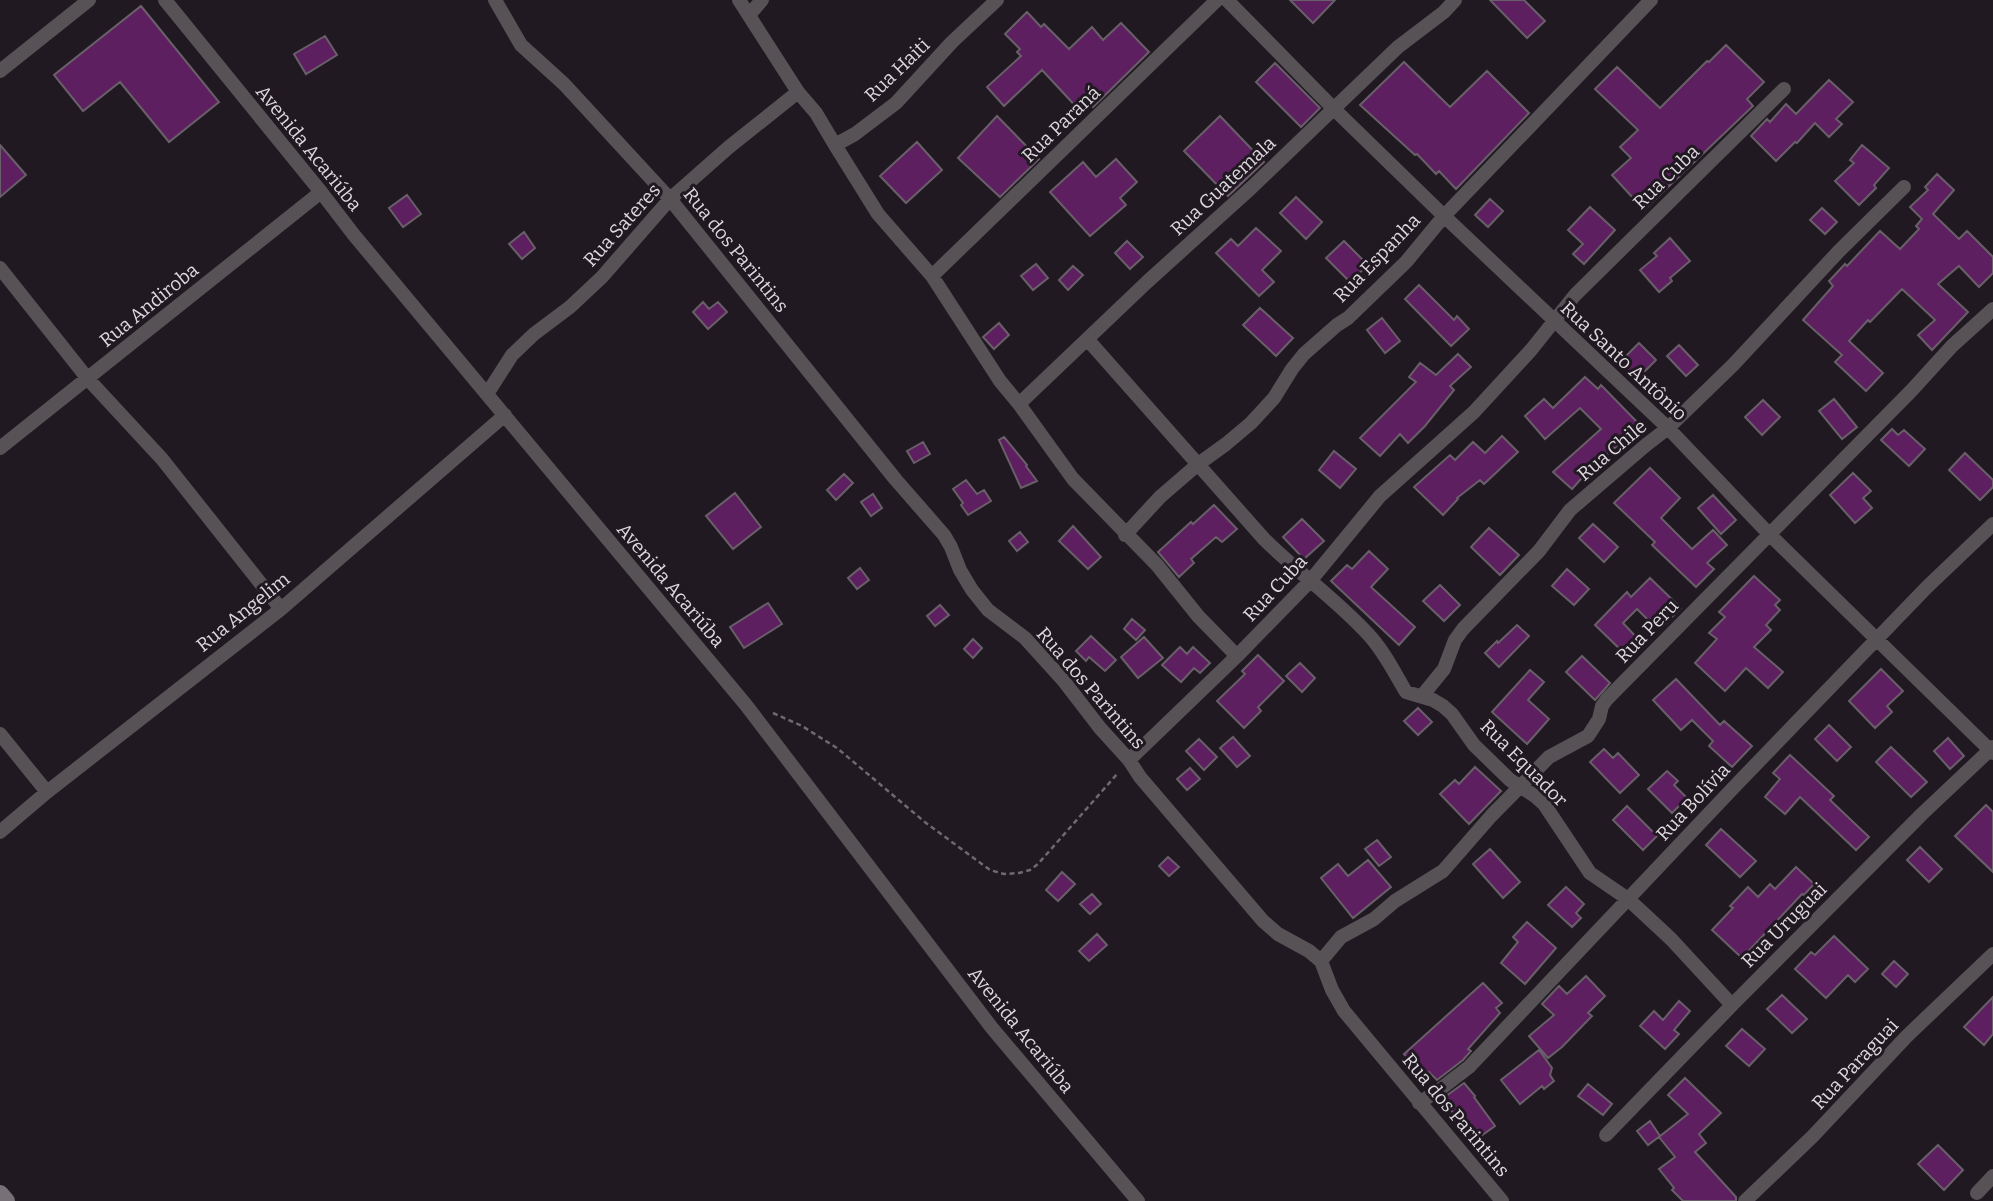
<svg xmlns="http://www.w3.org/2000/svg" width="1993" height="1201" font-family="Bitter,serif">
	<rect width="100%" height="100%" fill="#211921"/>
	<path fill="#5d1f60" stroke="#685f68" stroke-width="2" d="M1290 0H1335L1313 23Z
		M1490 0H1524L1545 21 1527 38Z
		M141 6 219 102 169 142 120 82 83 111 54 75Z
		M1027 12 1041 27 1044 24 1069 49 1092 27 1103 40 1121 23 1149 52 1093 107 1090 104 1081 112 1042 70 1004 106 987 87 1021 56 1017 52 1020 49 1005 34Z
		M325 36 337 55 306 74 294 54Z
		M1726 45 1764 82 1747 99 1753 106 1644 210 1612 175 1631 158 1620 147 1638 130 1595 89 1617 67 1660 108 1707 61 1709 62Z
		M1404 62 1450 107 1487 71 1529 113 1456 189 1439 171 1436 174 1417 154 1415 155 1360 105Z
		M1275 63 1320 108 1301 127 1256 82Z
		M1829 80 1853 102 1836 119 1842 124 1829 137 1815 123 1797 143 1795 142 1776 161 1751 136 1767 119 1770 122 1786 104 1796 114Z
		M997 116 1039 159 1000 197 958 158Z
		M1220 116 1264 162 1228 196 1184 151Z
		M917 142 942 170 906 203 880 176Z
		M0 145 26 175 0 197Z
		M1862 145 1889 168 1874 185 1876 188 1859 205 1835 181 1854 163 1850 160Z
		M1116 159 1137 182 1120 198 1126 205 1090 236 1050 192 1083 162 1096 177Z
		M1937 174 1954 190 1933 214 1959 239 1967 231 1993 257V273L1979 287 1959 266 1938 284 1968 312 1932 350 1918 335 1935 320 1902 289 1870 322 1868 320 1849 341 1883 373 1866 391 1835 362 1842 355 1803 320 1833 286 1829 281 1845 264 1847 266 1880 231 1900 249 1919 229 1916 226 1922 219 1910 207 1928 190 1925 187Z
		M407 195 421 214 403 227 389 208Z
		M1296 197 1322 222 1306 239 1280 213Z
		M1490 199 1503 211 1488 227 1475 215Z
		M1590 207 1615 230 1584 264 1573 254 1583 244 1568 230Z
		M1822 208 1837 222 1825 234 1810 220Z
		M1256 228 1281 251 1262 270 1274 282 1259 296 1216 253 1231 239 1238 246Z
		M524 232 535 248 522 259 509 244Z
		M1670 238 1690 261 1670 278 1672 281 1659 292 1640 270 1657 256 1654 253Z
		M1127 241 1143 257 1130 269 1115 253Z
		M1344 241 1368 265 1350 282 1326 258Z
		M1036 264 1048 278 1033 290 1021 276Z
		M1073 266 1083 275 1068 290 1059 280Z
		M1419 285 1454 320 1457 316 1469 329 1451 346 1405 299Z
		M703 302 709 309 718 302 727 312 708 329 693 312Z
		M1260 308 1293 338 1276 356 1243 325Z
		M1382 318 1400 341 1385 353 1367 330Z
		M999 323 1009 335 994 349 983 337Z
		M1639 343 1656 360 1637 379 1620 362Z
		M1679 345 1698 365 1686 376 1667 356Z
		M1458 354 1471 367 1450 386 1454 390 1425 426 1408 443 1400 434 1380 456 1360 438 1416 382 1409 377 1420 363 1436 375Z
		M1585 377 1598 389 1601 385 1641 426 1621 447 1618 445 1589 470 1572 489 1553 472 1601 429 1580 408 1545 439 1525 416 1544 399 1553 408Z
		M1834 399 1857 427 1842 439 1819 411Z
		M1763 400 1780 417 1762 435 1745 417Z
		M1892 429 1898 435 1904 430 1925 449 1909 466 1881 440Z
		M1502 436 1518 452 1484 484 1480 480 1457 498 1458 499 1443 515 1414 487 1450 455 1455 460 1473 442 1485 453Z
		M1004 437 1027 465 1026 466 1037 481 1021 488 999 440Z
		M923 442 930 454 914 463 907 451Z
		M1334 451 1356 469 1340 488 1319 470Z
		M1965 453 1993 480V487L1980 500 1949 470Z
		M1650 468 1680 498 1661 518 1692 549 1713 530 1727 545 1707 563 1714 569 1696 587 1652 545 1655 542 1614 503Z
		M1853 473 1871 491 1863 498 1872 508 1855 523 1830 495Z
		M844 474 853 483 836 500 827 490Z
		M966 480 977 494 984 490 991 501 968 515 961 505 963 503 953 489Z
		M735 493 761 527 733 549 706 516Z
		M873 494 882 508 871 516 861 502Z
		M1713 495 1736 520 1721 534 1698 508Z
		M1214 505 1237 529 1222 542 1216 537 1191 559 1194 563 1179 577 1158 552 1191 522 1193 524Z
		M1302 519 1324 541 1304 559 1283 537Z
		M1593 524 1618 547 1604 562 1579 538Z
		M1073 526 1101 557 1088 569 1059 541Z
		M1489 528 1519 555 1500 575 1471 547Z
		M1020 532 1028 542 1017 551 1009 541Z
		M1369 551 1388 569 1371 587 1415 627 1399 645 1331 581 1347 565 1352 569Z
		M860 568 869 580 857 589 848 578Z
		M1567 569 1589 589 1574 605 1552 586Z
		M1754 576 1780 600 1775 605 1780 610 1766 625 1771 630 1754 647 1783 672 1768 688 1746 668 1725 691 1695 663 1717 639 1709 633 1725 617 1719 612Z
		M1650 578 1681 608 1666 623 1657 614 1649 621 1637 609 1623 623 1639 640 1625 654 1595 625 1627 592 1631 597Z
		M1440 585 1460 605 1444 621 1423 601Z
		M768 603 782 624 744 648 730 627Z
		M940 605 949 615 935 626 927 616Z
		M1132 619 1145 630 1136 640 1124 629Z
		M1517 625 1529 636 1499 667 1485 653 1497 641 1498 643Z
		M1091 636 1116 660 1105 671 1089 657 1086 661 1076 651Z
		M1144 637 1163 658 1138 678 1121 657Z
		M973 639 982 648 973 658 964 649Z
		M1180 647 1187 654 1193 647 1210 663 1200 673 1194 668 1181 682 1162 665Z
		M1258 655 1284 681 1258 707 1261 711 1244 728 1217 701 1245 674 1242 671Z
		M1582 656 1610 683 1595 700 1566 672Z
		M1300 663 1315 678 1302 692 1286 676Z
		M1881 669 1903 691 1887 706 1892 712 1875 728 1849 701Z
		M1530 670 1544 682 1528 700 1549 719 1527 744 1492 712Z
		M1676 679 1720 725 1724 721 1752 746 1732 767 1709 746 1713 741 1692 720 1681 730 1653 700Z
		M1418 708 1432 722 1418 735 1404 721Z
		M1829 725 1851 747 1837 761 1815 739Z
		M1233 737 1250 756 1237 767 1220 748Z
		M1948 738 1964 756 1950 769 1934 751Z
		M1199 739 1217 757 1204 770 1186 751Z
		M1891 747 1927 782 1911 797 1876 762Z
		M1604 749 1613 758 1618 753 1639 775 1620 793 1590 762Z
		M1790 755 1834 796 1830 800 1869 837 1856 850 1800 797 1785 814 1765 797 1780 779 1773 773Z
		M1475 767 1501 791 1469 824 1440 794 1455 780 1459 784Z
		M1190 768 1200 779 1187 790 1177 779Z
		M1667 771 1678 781 1674 785 1687 798 1672 813 1648 789Z
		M1986 805 1993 812V872L1955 836Z
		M1627 806 1657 836 1643 850 1613 820Z
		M1721 829 1756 861 1740 877 1706 845Z
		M1377 840 1391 857 1379 866 1365 849Z
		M1920 847 1942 869 1929 882 1907 860Z
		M1490 849 1520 882 1503 898 1473 864Z
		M1168 857 1179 867 1169 876 1159 866Z
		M1368 860 1391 887 1353 918 1321 878 1338 864 1348 876Z
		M1796 867 1814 884 1804 895 1802 894 1742 958 1712 930 1733 908 1730 906 1748 887 1758 897 1770 884 1775 889Z
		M1062 872 1075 884 1058 901 1046 890Z
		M1566 887 1584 904 1576 913 1581 918 1572 927 1548 905Z
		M1092 894 1101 904 1090 914 1080 904Z
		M1527 922 1556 948 1525 984 1501 963 1518 942 1513 937Z
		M1097 934 1107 945 1089 961 1079 951Z
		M1834 936 1868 969 1855 982 1848 975 1826 998 1795 969 1811 952 1815 955Z
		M1894 961 1908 974 1896 987 1882 974Z
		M1586 976 1605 996 1588 1013 1592 1016 1562 1047 1548 1058 1529 1036 1554 1015 1542 1004 1559 986 1567 994Z
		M1483 983 1502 1003 1496 1008 1500 1013 1468 1049 1471 1051 1463 1060 1437 1080 1429 1072 1424 1076 1404 1054Z
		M1782 995 1807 1019 1792 1033 1767 1009Z
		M1993 997V1034L1984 1045 1964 1027Z
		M1679 1001 1690 1011 1674 1030 1679 1034 1665 1049 1640 1026 1654 1011 1663 1020Z
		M1742 1029 1765 1049 1749 1066 1726 1046Z
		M1539 1050 1552 1068 1550 1075 1554 1081 1544 1089 1542 1086 1520 1104 1501 1080Z
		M1685 1078 1721 1113 1699 1134 1706 1143 1695 1152 1736 1197V1201H1683L1672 1190 1674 1188 1659 1169 1675 1157 1659 1137 1688 1114 1668 1095Z
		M1464 1083 1475 1096 1474 1097 1495 1126 1478 1138 1458 1110 1454 1114 1442 1099Z
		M1588 1084 1612 1104 1603 1115 1578 1096Z
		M1650 1121 1660 1136 1648 1145 1637 1131Z
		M1938 1145 1963 1170 1944 1190 1918 1164Z"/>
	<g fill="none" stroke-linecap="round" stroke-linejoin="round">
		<path stroke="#6f696f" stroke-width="2.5" stroke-dasharray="5 3.5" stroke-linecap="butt" d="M773 713 802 726 837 748 926 823 990 870 1004 874 1019 873 1030 870 1038 864 1118 773"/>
		<path stroke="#565256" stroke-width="14" d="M165 0 321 192 354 235 746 705 992 1028 1138 1201
			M495 0 521 45 564 84 670 199 896 480 944 535 951 547 960 570 972 590 988 610 1025 638 1063 680 1100 728 1129 760 1140 777 1263 921 1278 934 1309 951 1321 961 1332 990 1344 1011 1502 1201
			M739 0 798 92 816 113 835 145 855 134 896 103 952 42 997 0
			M1227 0 1334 109 1444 216 1668 428 1769 534 1993 753
			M749 15 762 0
			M0 71 89 0
			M835 145 878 214 932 276 1000 381 1019 404 1073 479 1157 565 1198 616 1237 656
			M0 268 88 379 162 459 281 609
			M932 276 1217 0
			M1088 340 1264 539C1297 572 1336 599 1368 634 1384 651 1394 672 1406 692L1433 700 1443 706 1452 714 1474 745 1510 780 1535 796 1544 804 1590 873 1628 899 1671 939 1732 1005
			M487 394 512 355 534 334 570 307 602 277 670 199 729 147 798 92
			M1019 404 1147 282 1251 188 1398 47 1444 12 1455 0
			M0 448 321 192
			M1125 535 1160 497 1197 465 1226 444 1251 423 1274 398 1292 369 1304 354 1337 325 1348 318 1406 262 1444 216 1651 0
			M1422 696 1444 669 1455 640 1463 629 1539 551 1570 510 1646 445 1668 428 1733 365 1839 251 1904 187
			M0 734 47 792
			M1129 760 1237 656 1311 580 1380 496 1474 412 1531 350 1575 295 1784 89
			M0 832 47 792 281 609 505 415
			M1321 961 1341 937 1374 919 1395 901 1443 871 1491 816 1549 757 1588 736 1599 719 1602 706 1607 699 1912 390 1952 346 1993 309
			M1419 1103 1439 1090 1469 1067 1735 786 1927 587 1993 524
			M1606 1135 1732 1005 1922 814 1993 747
			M1977 1193 1993 1176
			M1745 1201 1812 1137 1907 1036 1993 954"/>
		<path stroke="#777077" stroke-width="18" d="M0 1194 6 1201"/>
	</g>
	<g text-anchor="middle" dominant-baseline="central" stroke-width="6" stroke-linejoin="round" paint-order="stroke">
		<g font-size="19" fill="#ded9de" stroke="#211921">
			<text transform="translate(897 70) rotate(-44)">Rua Haiti</text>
			<text transform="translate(1061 124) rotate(-44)">Rua Paraná</text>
			<text transform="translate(309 148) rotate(51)">Avenida Acariúba</text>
			<text transform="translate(1666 177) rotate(-44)">Rua Cuba</text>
			<text transform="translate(1223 186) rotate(-43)">Rua Guatemala</text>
			<text transform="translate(622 225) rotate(-48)">Rua Sateres</text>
			<text transform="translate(736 250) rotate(51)">Rua dos Parintins</text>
			<text transform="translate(1377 258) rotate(-46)">Rua Espanha</text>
			<text transform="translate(149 305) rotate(-39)">Rua Andiroba</text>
			<text transform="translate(1624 361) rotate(43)">Rua Santo Antônio</text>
			<text transform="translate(1612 450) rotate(-40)">Rua Chile</text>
			<text transform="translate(671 585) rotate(50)">Avenida Acariúba</text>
			<text transform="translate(1275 588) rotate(-47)">Rua Cuba</text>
			<text transform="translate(243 612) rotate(-39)">Rua Angelim</text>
			<text transform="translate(1647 631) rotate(-46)">Rua Peru</text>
			<text transform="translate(1091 688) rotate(49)">Rua dos Parintins</text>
			<text transform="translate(1524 763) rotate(45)">Rua Equador</text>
			<text transform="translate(1693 802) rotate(-47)">Rua Bolívia</text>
			<text transform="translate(1784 925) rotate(-45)">Rua Uruguai</text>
			<text transform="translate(1021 1030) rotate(51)">Avenida Acariúba</text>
			<text transform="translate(1855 1064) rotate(-47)">Rua Paraguai</text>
			<text transform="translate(1456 1115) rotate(50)">Rua dos Parintins</text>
		</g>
	</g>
</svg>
